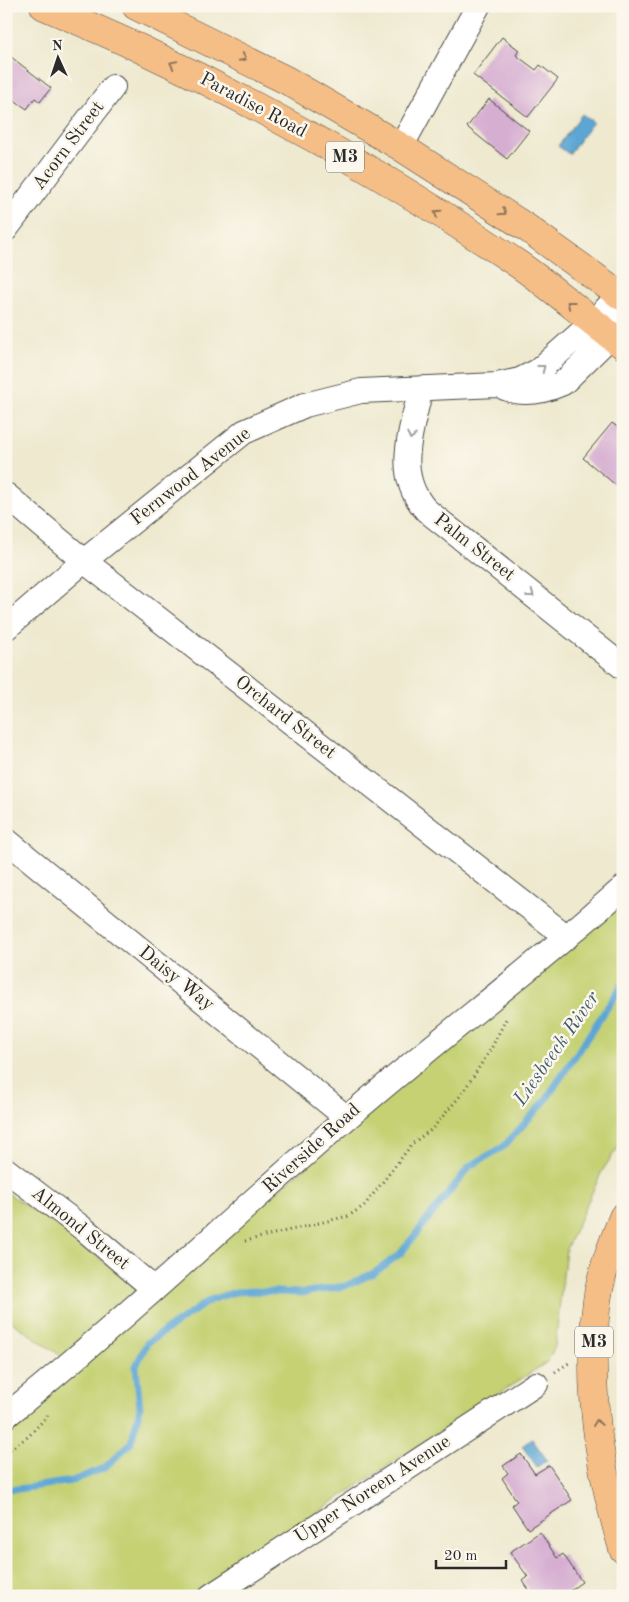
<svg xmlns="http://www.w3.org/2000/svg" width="629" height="1602" font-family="'Old Standard TT',serif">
	<rect width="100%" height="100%" fill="#fbf7ec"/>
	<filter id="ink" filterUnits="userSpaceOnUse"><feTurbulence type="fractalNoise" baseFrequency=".02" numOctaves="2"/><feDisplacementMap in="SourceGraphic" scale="10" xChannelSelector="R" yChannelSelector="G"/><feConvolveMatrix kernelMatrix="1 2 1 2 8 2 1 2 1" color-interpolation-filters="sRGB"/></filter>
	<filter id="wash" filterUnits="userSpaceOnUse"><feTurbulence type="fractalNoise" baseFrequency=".0096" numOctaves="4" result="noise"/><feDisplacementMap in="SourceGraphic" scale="20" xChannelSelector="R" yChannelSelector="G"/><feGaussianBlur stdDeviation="1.12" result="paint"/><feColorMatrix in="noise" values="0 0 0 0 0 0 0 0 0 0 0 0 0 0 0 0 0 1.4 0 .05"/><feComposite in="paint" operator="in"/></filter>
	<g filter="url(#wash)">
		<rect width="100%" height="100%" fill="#eee9cf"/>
		<path fill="#c5d173" stroke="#787e4f" d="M623 895V1140L602 1171 566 1249 555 1346 547 1362 302 1522 194 1596H6V1421L269 1198Z
			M6 1192 80 1242 137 1289 64 1358 6 1318Z"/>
		<path fill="#5ca6d4" stroke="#446880" d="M582 114 593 122 569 154 558 146Z
			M532 1439 547 1460 537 1467 522 1446Z"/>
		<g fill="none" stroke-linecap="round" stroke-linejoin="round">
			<path stroke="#5ca6d4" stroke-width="7" d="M6 1489H18L72 1481 104 1468 131 1443 140 1408 136 1366 147 1343 210 1300 235 1292 254 1291 302 1293 345 1286 374 1273 400 1254 470 1166 503 1147 545 1101 623 984"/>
		</g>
		<g id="blocks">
			<path fill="#d6aed2" d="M502 37 519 50 516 55 536 70 540 65 558 79 528 117 473 75Z
				M6 53 51 88 40 102 35 98 27 109 10 97 8 100 6 99Z
				M489 99 529 131 507 159 467 127Z
				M612 423 623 431V491L583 458Z
				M521 1454 535 1474 549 1465 572 1500 528 1529 512 1505 517 1501 502 1478 508 1473 503 1466Z
				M540 1532 557 1558 563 1554 582 1582 562 1596H539L537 1593 533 1596 523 1581 528 1577 510 1552Z"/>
		</g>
	</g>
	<g filter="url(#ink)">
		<use href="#blocks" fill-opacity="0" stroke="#484844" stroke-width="1"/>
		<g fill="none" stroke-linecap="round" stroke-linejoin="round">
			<g stroke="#484844" stroke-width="26">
				<path id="minor" d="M401 147 478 6
					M6 229 113 87
					M421 388C412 430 393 474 426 510L623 667
					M505 388C524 396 545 391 563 383L623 324
					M6 495 84 561 567 937
					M6 628 84 561 244 432 305 405 361 391 497 385 520 380 538 371 593 322 620 295
					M6 840 347 1118
					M6 1170 85 1230 154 1289
					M6 1416C124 1321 233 1216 347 1118 438 1039 534 968 623 888
					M211 1596 536 1384"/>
			</g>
			<g stroke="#484844" stroke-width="29">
				<path id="highway" d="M44 6C76 20 109 34 141 49 272 111 398 183 518 264 554 289 588 319 623 345
					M136 6 286 80 401 147 527 228 623 297
					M623 1217C612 1245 601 1272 597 1301 586 1383 599 1470 623 1549"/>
			</g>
			<path stroke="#484844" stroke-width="3" stroke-dasharray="1 4" stroke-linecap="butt" d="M245 1241 348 1216 364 1206 413 1143 432 1129 461 1095 491 1049 507 1017
				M555 1372 569 1363
				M6 1452 29 1436 48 1415"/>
			<use href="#minor" stroke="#fff" stroke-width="24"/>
			<use href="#highway" stroke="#f6be87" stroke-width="28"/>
		</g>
		<defs><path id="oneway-chevron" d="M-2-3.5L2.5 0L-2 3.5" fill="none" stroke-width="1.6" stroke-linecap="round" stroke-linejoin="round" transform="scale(1.25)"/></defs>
		<g stroke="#907459">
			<use href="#oneway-chevron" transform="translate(243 58) rotate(27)"/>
			<use href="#oneway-chevron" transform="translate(173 64) rotate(-154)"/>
			<use href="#oneway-chevron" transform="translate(503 212) rotate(33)"/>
			<use href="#oneway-chevron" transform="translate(437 213) rotate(-147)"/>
			<use href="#oneway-chevron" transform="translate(570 304) rotate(-142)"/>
			<use href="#oneway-chevron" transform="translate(597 1423) rotate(-97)"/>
		</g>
		<g stroke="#a0a0a0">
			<use href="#oneway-chevron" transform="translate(542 368) rotate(-38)"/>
			<use href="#oneway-chevron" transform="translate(411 436) rotate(102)"/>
			<use href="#oneway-chevron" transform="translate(531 594) rotate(38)"/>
		</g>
	</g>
	<g text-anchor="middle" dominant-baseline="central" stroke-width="5" stroke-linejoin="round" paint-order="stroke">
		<g fill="#fbf7ec" stroke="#696865" stroke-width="1">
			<rect x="326" y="141.5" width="38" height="31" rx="4"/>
			<rect x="575" y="1326.5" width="38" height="31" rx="4"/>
		</g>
		<g font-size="18" font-weight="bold" fill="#2b2b2b">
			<text x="345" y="157">M3</text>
			<text x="594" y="1342">M3</text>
		</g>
		<g font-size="19" fill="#2b2b2b" stroke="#fbf7ec">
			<text transform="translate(253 106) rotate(28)">Paradise Road</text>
			<text transform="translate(69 146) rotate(-53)">Acorn Street</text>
			<text transform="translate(191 477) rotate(-38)">Fernwood Avenue</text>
			<text transform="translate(474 548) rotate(38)">Palm Street</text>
			<text transform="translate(285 718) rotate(38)">Orchard Street</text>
			<text transform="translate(176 979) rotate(39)">Daisy Way</text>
			<text transform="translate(312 1149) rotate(-42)">Riverside Road</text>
			<text transform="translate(80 1229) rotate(39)">Almond Street</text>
			<text transform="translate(373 1490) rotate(-33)">Upper Noreen Avenue</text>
		</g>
		<g font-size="20" font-style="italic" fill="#3f5c6f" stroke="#fbf7ec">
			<text transform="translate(557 1049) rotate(-55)">Liesbeeck River</text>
		</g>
	</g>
	<rect width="629" height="1602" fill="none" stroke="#fbf7ec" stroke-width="25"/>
	<g transform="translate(58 58) rotate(357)" stroke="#fbf7ec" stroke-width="4" paint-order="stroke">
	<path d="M0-4L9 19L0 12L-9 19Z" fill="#2b2b2b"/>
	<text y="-8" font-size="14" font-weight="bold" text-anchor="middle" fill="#2b2b2b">N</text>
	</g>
	<path d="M436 1560v8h70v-8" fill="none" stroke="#2b2b2b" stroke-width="2.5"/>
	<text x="444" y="1560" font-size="15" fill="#2b2b2b" stroke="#fbf7ec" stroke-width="4" paint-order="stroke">20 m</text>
</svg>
